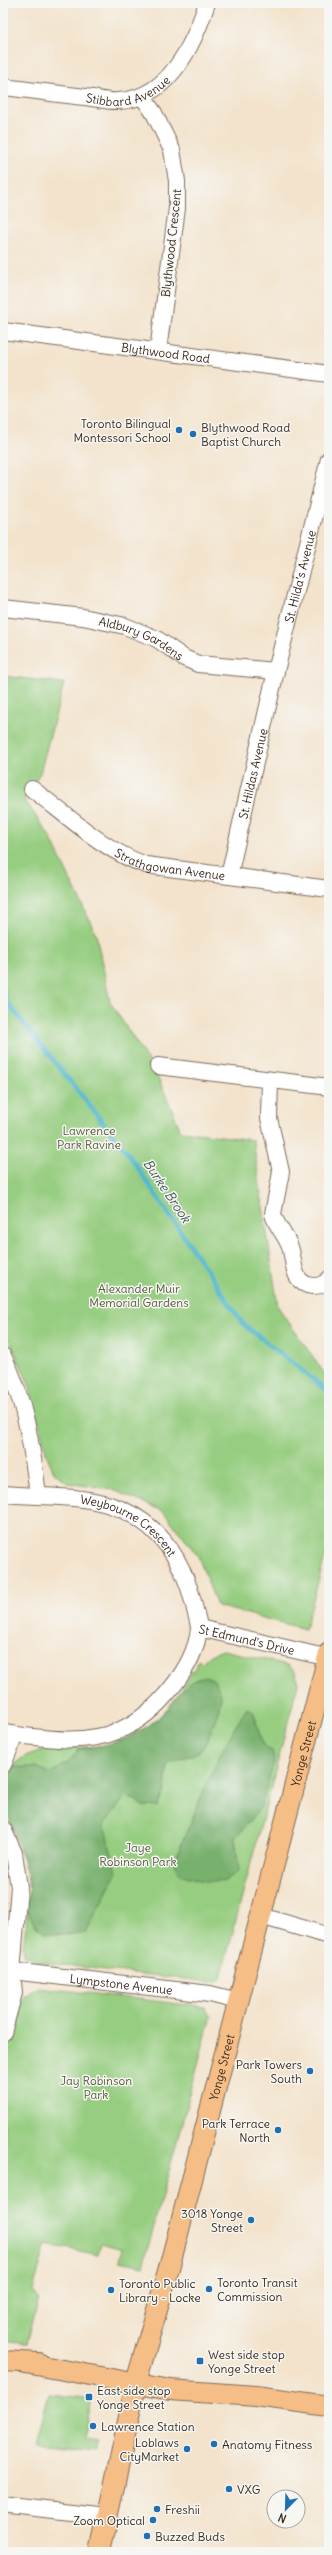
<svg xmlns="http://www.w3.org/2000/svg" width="332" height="2555" font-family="Delius,sans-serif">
	<rect width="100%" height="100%" fill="#f6f6f2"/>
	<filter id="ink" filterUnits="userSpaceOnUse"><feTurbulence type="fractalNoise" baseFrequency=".025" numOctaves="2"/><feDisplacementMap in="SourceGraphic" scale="8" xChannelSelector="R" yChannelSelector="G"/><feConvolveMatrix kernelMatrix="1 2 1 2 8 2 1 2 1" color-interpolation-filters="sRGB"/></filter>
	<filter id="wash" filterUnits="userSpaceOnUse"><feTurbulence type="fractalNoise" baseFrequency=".012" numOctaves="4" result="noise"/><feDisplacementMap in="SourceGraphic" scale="16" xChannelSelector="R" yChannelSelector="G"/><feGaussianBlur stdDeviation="0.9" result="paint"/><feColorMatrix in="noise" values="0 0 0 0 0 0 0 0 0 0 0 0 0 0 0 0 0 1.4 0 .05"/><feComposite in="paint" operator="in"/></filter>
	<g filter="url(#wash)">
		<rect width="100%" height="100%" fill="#f3e3cc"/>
		<path fill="#96cd80" stroke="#687c4f" d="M3 676 64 683 40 773 24 799 50 837 96 934 110 1002 156 1073 181 1131 253 1140 278 1307 329 1380V1543L305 1629 217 1606 198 1556 163 1511 113 1490 67 1483 54 1472 47 1456 29 1384 3 1326Z
			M223 1650 288 1665 296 1673 298 1684 221 1977 218 1981 210 1982 37 1962 28 1956 25 1957 23 1947C25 1928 31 1899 28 1881 22 1847 1 1817 7 1782 16 1733 89 1756 124 1740 163 1722 179 1696 199 1660L202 1662 210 1655Z
			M38 1987 205 2007 211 2016 143 2266 119 2261 122 2249 101 2243 98 2255 46 2244 33 2291 39 2299 27 2343 3 2342V2058L19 2019 24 1996H27L31 1991Z
			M49 2394 92 2399 84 2437 97 2439 96 2450 36 2444Z"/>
		<path fill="#78b06e" stroke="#5a6d46" d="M206 1676 214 1680C216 1685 221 1691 221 1697 221 1706 207 1746 200 1751 189 1758 178 1758 167 1765L165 1791 158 1807 142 1806 135 1800 125 1797 104 1825 117 1872 86 1932 66 1935 45 1933 35 1926 27 1909 29 1883 19 1842 6 1811 8 1779 14 1767H37L50 1773 68 1763 79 1749C110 1746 137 1737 161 1716 177 1701 184 1681 206 1676Z
			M247 1708 254 1713 262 1744 272 1751 274 1761 261 1807 235 1838 239 1870C221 1889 202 1881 180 1874L173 1863C197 1811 215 1755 247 1708Z"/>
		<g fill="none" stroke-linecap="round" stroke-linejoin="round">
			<path stroke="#52b7d1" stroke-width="4.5" d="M3 987 6 1001 129 1155 243 1324 329 1392"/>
		</g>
	</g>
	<g filter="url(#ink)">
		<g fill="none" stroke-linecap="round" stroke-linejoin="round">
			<g stroke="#7b6b5b" stroke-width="18">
				<g id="minor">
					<path id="s1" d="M3 87C30 90 58 94 85 97 96 98 108 102 118 101 169 99 194 44 207 3"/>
					<path d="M142 96 154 113 172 150 177 181V208L158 351"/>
					<path id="s2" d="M3 331 329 374"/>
					<path id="s3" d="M3 608 83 617 125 626 157 639 184 658 198 664 276 671"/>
					<path id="s4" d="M32 789C67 815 104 851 146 865L329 889"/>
					<path id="s5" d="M229 876 276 671 329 459"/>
					<path d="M158 1066 329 1087"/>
					<path d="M270 1080 269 1118 281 1172 273 1214C276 1226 286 1235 290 1247 295 1261 291 1284 313 1286 320 1286 325 1284 329 1279"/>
					<path d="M3 1356C25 1399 32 1447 38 1495"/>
					<path id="s6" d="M3 1494C42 1498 86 1493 123 1510 163 1528 184 1564 194 1605 195 1612 199 1622 199 1629 195 1668 155 1715 120 1730 84 1746 41 1738 3 1733"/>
					<path id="s7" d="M199 1628 329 1658"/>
					<path d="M3 1765 15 1735"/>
					<path d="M3 1829 14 1853 19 1887 12 1972 14 1993 3 2033"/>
					<path d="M261 1916 329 1936"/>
					<path id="s8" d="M3 1970 210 1994 238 2001"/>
					<path d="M9 2505 107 2516"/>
				</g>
			</g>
			<g stroke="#7b6b5b" stroke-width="22">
				<g id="major">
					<path d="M3 2361 39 2363"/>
					<path d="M26 2363 170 2390 256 2396 329 2406"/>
					<path id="s9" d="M100 2552 137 2379 168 2272 329 1653"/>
				</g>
			</g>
			<use href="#minor" stroke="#fff" stroke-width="16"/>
			<use href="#major" stroke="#f6be87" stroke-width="20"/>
		</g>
	</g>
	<g fill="#1f6fb2" stroke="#f6f6f2" stroke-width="1.5">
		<circle cx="179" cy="430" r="4"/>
		<circle cx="193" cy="434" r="4"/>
		<circle cx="310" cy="2071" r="4"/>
		<circle cx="278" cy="2130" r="4"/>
		<circle cx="251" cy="2220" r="4"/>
		<circle cx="209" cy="2289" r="4"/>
		<circle cx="111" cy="2290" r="4"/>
		<rect x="196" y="2357" width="8" height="8" rx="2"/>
		<rect x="85" y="2393" width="8" height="8" rx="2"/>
		<circle cx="93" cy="2426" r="4"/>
		<circle cx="214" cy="2444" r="4"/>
		<circle cx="187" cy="2449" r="4"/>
		<circle cx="229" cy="2489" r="4"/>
		<circle cx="157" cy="2509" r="4"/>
		<circle cx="153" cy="2520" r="4"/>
		<circle cx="147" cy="2536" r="4"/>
	</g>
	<g text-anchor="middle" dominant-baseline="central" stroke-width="3" stroke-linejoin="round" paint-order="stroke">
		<g font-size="12" fill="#3b2a1e" stroke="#f6f6f2">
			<text stroke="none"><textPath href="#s1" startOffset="128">Stibbard Avenue</textPath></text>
			<text transform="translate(171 243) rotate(-84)">Blythwood Crescent</text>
			<text stroke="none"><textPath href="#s2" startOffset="164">Blythwood Road</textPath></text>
			<text stroke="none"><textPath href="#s5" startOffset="308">St. Hilda’s Avenue</textPath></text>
			<text stroke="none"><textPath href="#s3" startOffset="143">Aldbury Gardens</textPath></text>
			<text stroke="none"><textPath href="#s5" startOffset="105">St. Hildas Avenue</textPath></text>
			<text stroke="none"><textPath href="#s4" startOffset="161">Strathgowan Avenue</textPath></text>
			<text stroke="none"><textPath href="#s6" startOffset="134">Weybourne Crescent</textPath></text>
			<text stroke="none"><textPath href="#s7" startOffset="49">St Edmund's Drive</textPath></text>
			<text stroke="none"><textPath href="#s9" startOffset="824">Yonge Street</textPath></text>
			<text stroke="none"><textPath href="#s8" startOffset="119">Lympstone Avenue</textPath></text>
			<text stroke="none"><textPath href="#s9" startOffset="500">Yonge Street</textPath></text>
		</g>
		<g font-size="12" fill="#3b2a1e" stroke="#f6f6f2" text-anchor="start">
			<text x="171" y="423" text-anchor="end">Toronto Bilingual<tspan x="171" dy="14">Montessori School</tspan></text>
			<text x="201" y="427">Blythwood Road<tspan x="201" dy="14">Baptist Church</tspan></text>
			<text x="302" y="2064" text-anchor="end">Park Towers<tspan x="302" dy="14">South</tspan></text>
			<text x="270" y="2123" text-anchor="end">Park Terrace<tspan x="270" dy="14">North</tspan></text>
			<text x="243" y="2213" text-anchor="end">3018 Yonge<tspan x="243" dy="14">Street</tspan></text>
			<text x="217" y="2282">Toronto Transit<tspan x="217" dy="14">Commission</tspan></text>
			<text x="119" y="2283">Toronto Public<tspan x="119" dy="14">Library - Locke</tspan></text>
			<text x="208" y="2354">West side stop<tspan x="208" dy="14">Yonge Street</tspan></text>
			<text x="97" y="2390">East side stop<tspan x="97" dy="14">Yonge Street</tspan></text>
			<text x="101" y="2426">Lawrence Station</text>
			<text x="179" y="2442" text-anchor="end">Loblaws<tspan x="179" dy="14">CityMarket</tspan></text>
			<text x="222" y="2444">Anatomy Fitness</text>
			<text x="237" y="2489">VXG</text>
			<text x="165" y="2509">Freshii</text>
			<text x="145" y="2520" text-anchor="end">Zoom Optical</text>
			<text x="155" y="2536">Buzzed Buds</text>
		</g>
		<g font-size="12" fill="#565b3b" stroke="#f6f6f2">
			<text x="89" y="1130">Lawrence<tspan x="89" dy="14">Park Ravine</tspan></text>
			<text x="139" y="1288">Alexander Muir<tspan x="139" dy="14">Memorial Gardens</tspan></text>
			<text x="138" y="1847">Jaye<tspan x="138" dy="14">Robinson Park</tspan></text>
			<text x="96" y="2080">Jay Robinson<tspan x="96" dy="14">Park</tspan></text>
		</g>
		<g font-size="13" font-style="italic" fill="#435b5d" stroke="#f6f6f2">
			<text transform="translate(167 1191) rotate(56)">Burke Brook</text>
		</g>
	</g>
	<rect width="332" height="2555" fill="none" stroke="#f6f6f2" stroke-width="16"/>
	<g transform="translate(286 2509) rotate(203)"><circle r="19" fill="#f6f6f2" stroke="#aba49d"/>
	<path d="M0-3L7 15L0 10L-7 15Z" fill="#1f6fb2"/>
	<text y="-6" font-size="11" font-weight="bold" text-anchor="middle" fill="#3b2a1e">N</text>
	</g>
</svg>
